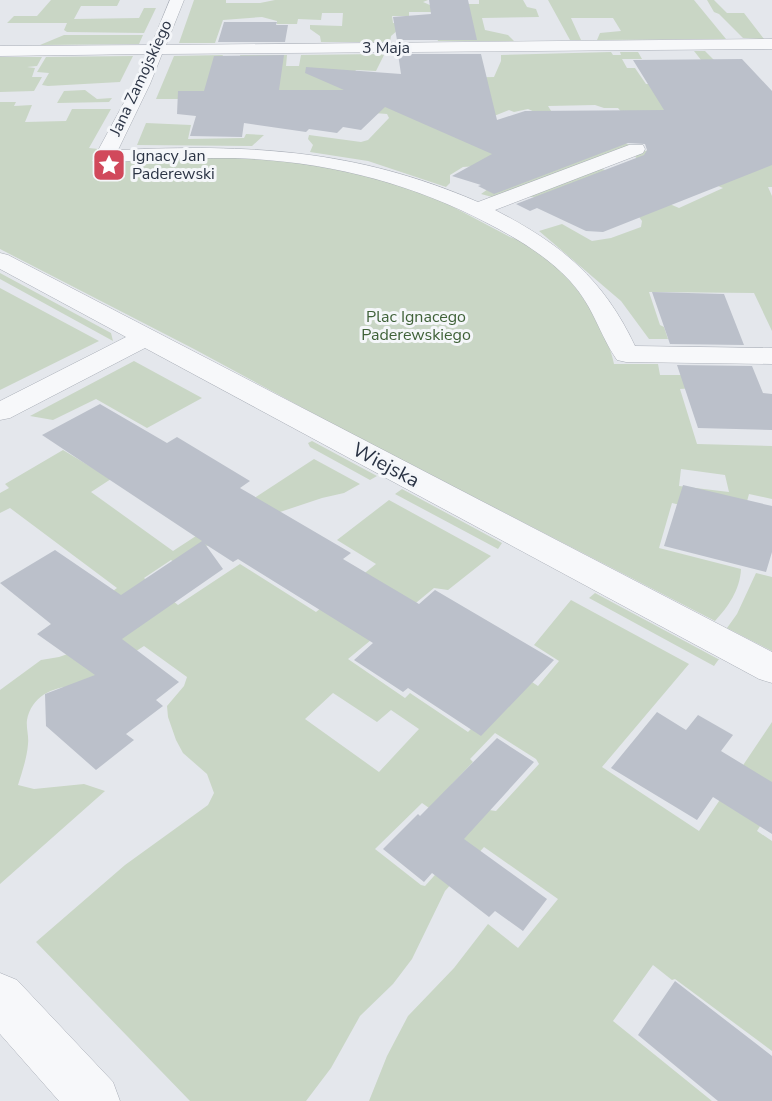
<svg xmlns="http://www.w3.org/2000/svg" width="772" height="1101" font-family="'Nunito Sans',sans-serif">
	<rect width="100%" height="100%" fill="#e4e7ec"/>
	<path fill="#c9d6c5" fill-rule="evenodd" d="M51 0H120L117 6H81L74 19 139 18 144 8H156L144 33 67 32 64 30 67 23H7L14 16H37Z
		M194 0H226V3H260L275 0H428L423 2 446 12H409V16H392L393 23H406L391 36 390 42H321L320 36 310 29V25L342 26 343 13H322L321 20 298 19 297 24H277V21L262 17 223 20 215 43H179Z
		M479 0H523L527 7 536 9 539 17 482 18 485 30 508 35 514 41H438L435 32 467 4H479Z
		M548 0H694L726 39 597 40 600 33 621 31 613 18H571L581 40H570Z
		M707 0H714L727 13H744L764 39 743 38 719 14 714 12Z
		M64 35H143L139 44 40 45Z
		M694 51H705L714 60 772 144V187H768L772 196V331L754 293 649 292 660 325 664 327 668 339H649L621 301 539 231 562 224 592 241 611 238 641 227 642 221 637 214 526 196 600 168 607 171 611 179 679 208 723 188 657 161 636 158 635 154 652 149 618 108H604L595 105 548 106 555 117 633 146 492 197 481 194 523 164 544 116 528 109 514 112 509 110 489 118 437 129 519 163 463 167 450 175V183L446 187 368 161 310 152 313 145 308 139 309 135 361 142 368 140 389 118 387 114 191 99H156L174 56 223 55 220 60 241 58 240 55H287L286 66H299L301 55 381 54 384 55 376 71 356 70 352 76 400 89 413 54H430L448 78 494 77 501 61V55L611 52 613 55H621L620 52H638L642 59H622L627 68H635L646 84H686L735 103Z
		M133 56 120 82 48 86 42 85 49 73 37 72 46 57Z
		M0 57H42L37 66 27 67 35 68 32 77H42L34 91 0 92Z
		M85 90 97 99 112 98 109 102 57 103 64 91Z
		M0 102H16L14 106 32 105 25 122 66 121 72 109H111L89 148 98 149 92 161 124 159 259 157 335 168 421 190 510 237C556 251 605 317 614 364H658L660 375H691L695 388 680 389 697 444 772 446V499L749 494 742 520 672 503 659 548 741 569C740 590 728 607 715 621L342 429 194 349 0 249ZM681 469 725 475 729 492 679 486Z
		M146 123 191 125 188 139 244 138 246 134 264 135 252 146 137 145Z
		M0 273 111 333 113 341 0 279Z
		M0 288 99 341 0 390Z
		M134 361 202 398 147 428 96 399 53 420 30 416Z
		M312 441 377 476 370 480 310 447 308 443Z
		M63 450 111 479 91 492 173 551 314 459 360 484 344 493 322 498 274 514 223 543 200 547 175 563 171 560 144 578 178 605 240 564 316 612 376 564 337 540 389 500 491 556 448 590 434 588 348 659 405 698 410 693 468 732 523 676 538 686 559 661 534 645 571 600 689 664 602 767 699 831 772 722V807L757 831 772 841V1051L675 979 672 980 653 965 613 1021 712 1101H369L387 1056 408 1016 454 968 488 924 518 948 558 899 484 847 445 891 412 959 393 984 360 1016 331 1068 306 1101H190L36 942 125 865 208 805 214 793 207 774 183 753 176 740 168 717 167 706 184 686 187 677 144 646 81 687C58 684 32 694 27 720 26 728 29 736 28 744 27 758 22 772 18 785L34 789 84 784 105 791 0 884V690L41 660 59 657 85 648 102 599 117 588 10 508 0 513V493L9 488 5 484ZM333 693 377 722 391 710 419 729 379 772 305 719ZM495 733 536 759 539 764 496 811 489 810 452 784 473 762 470 759ZM422 803 467 835 460 842V847L425 886 421 885 375 849Z
		M402 489 502 543 498 549 395 494Z
		M756 573 772 577V651L727 628 737 614Z
		M595 593 718 659H719L714 666 589 598Z"/>
	<path fill="#bbc0ca" d="M429 0H468L477 40H397L393 17 431 14Z
		M224 22H277L276 25H288L285 42H218Z
		M398 54H481L497 120 525 111 664 110 633 60 742 59 772 91V165L603 232 586 231 537 208 530 211 516 204 644 155 647 150 645 144 628 143 494 194 478 186 481 185 452 176 492 154 385 107 361 130 343 127 337 133 309 129 306 132 244 123 242 137 190 136 196 116 177 114 178 91H204L214 56 284 55 279 90H344L305 73 306 67 401 74Z
		M652 292 724 294 744 345 670 344Z
		M677 365 752 366 763 393 772 394V430L698 428Z
		M100 404 167 443 177 437 250 481 240 488 351 553 343 559 419 604 435 590 554 660 481 736 408 688 403 692 354 660 373 643 238 559 233 562 205 544 223 569 122 639 179 682 156 700 163 706 126 734 134 740 96 770 46 726 45 694 95 675 37 634 51 624 0 583 55 550 121 595 202 541 42 435Z
		M683 485 772 506V552L766 572 664 546Z
		M657 712 686 730 698 715 733 735 721 751 772 782V834L713 797 697 820 611 768Z
		M497 738 534 762 464 839 547 899 523 931 495 911 489 917 432 873 424 882 383 849 418 814 420 816Z
		M675 981 772 1056V1101H718L638 1035Z"/>
	<g fill="none" stroke-linecap="round" stroke-linejoin="round">
		<g stroke="#a9aeb7" stroke-width="1">
			<path id="minor" d="M170 0H184L166 45 772 39V49L162 54 150 84 118 150C248 144 356 149 478 202L629 145H643L645 149 643 153 495 210C561 244 603 278 635 346L772 348V364L626 362 617 360C599 334 594 307 570 281 548 257 518 239 489 224 410 182 324 161 235 158 206 158 177 158 148 160 132 160 114 164 98 160L95 156 134 84 147 54 0 56V46L151 45Z
				M0 253 8 255 772 652V683L759 679 145 348 10 418 0 420V401L126 337 0 269Z
				M0 973 17 980 113 1082 120 1101H59L0 1034Z"/>
		</g>
		<use href="#minor" fill="#f7f8fa" fill-rule="evenodd"/>
	</g>
	<defs>
		<g id="sight-square" transform="scale(1.725)"><rect x="-9" y="-9" width="18" height="18" rx="4" fill="#d1495b" stroke="#f4f6f9"/><path d="M0-6L1.8-2.2L6-1.7L2.9 1.2L3.7 5.4L0 3.3L-3.7 5.4L-2.9 1.2L-6-1.7L-1.8-2.2Z" fill="#fff"/></g>
	</defs>
	<g fill-rule="evenodd">
		<use href="#sight-square" x="109" y="165"/>
	</g>
	<g text-anchor="middle" dominant-baseline="central" stroke-width="6" stroke-linejoin="round" paint-order="stroke">
		<g font-size="16" fill="#2b3445" stroke="#f4f6f9">
			<text x="386" y="48">3 Maja</text>
			<text transform="translate(141 78) rotate(-65)">Jana Zamojskiego</text>
		</g>
		<g font-size="16" fill="#2b3445" stroke="#f4f6f9" text-anchor="start">
			<text x="132" y="156">Ignacy Jan<tspan x="132" dy="18">Paderewski</tspan></text>
		</g>
		<g font-size="16" fill="#3f6138" stroke="#f4f6f9">
			<text x="416" y="317">Plac Ignacego<tspan x="416" dy="18">Paderewskiego</tspan></text>
		</g>
		<g font-size="20" fill="#2b3445" stroke="#f4f6f9">
			<text transform="translate(386 465) rotate(28)">Wiejska</text>
		</g>
	</g>
</svg>
